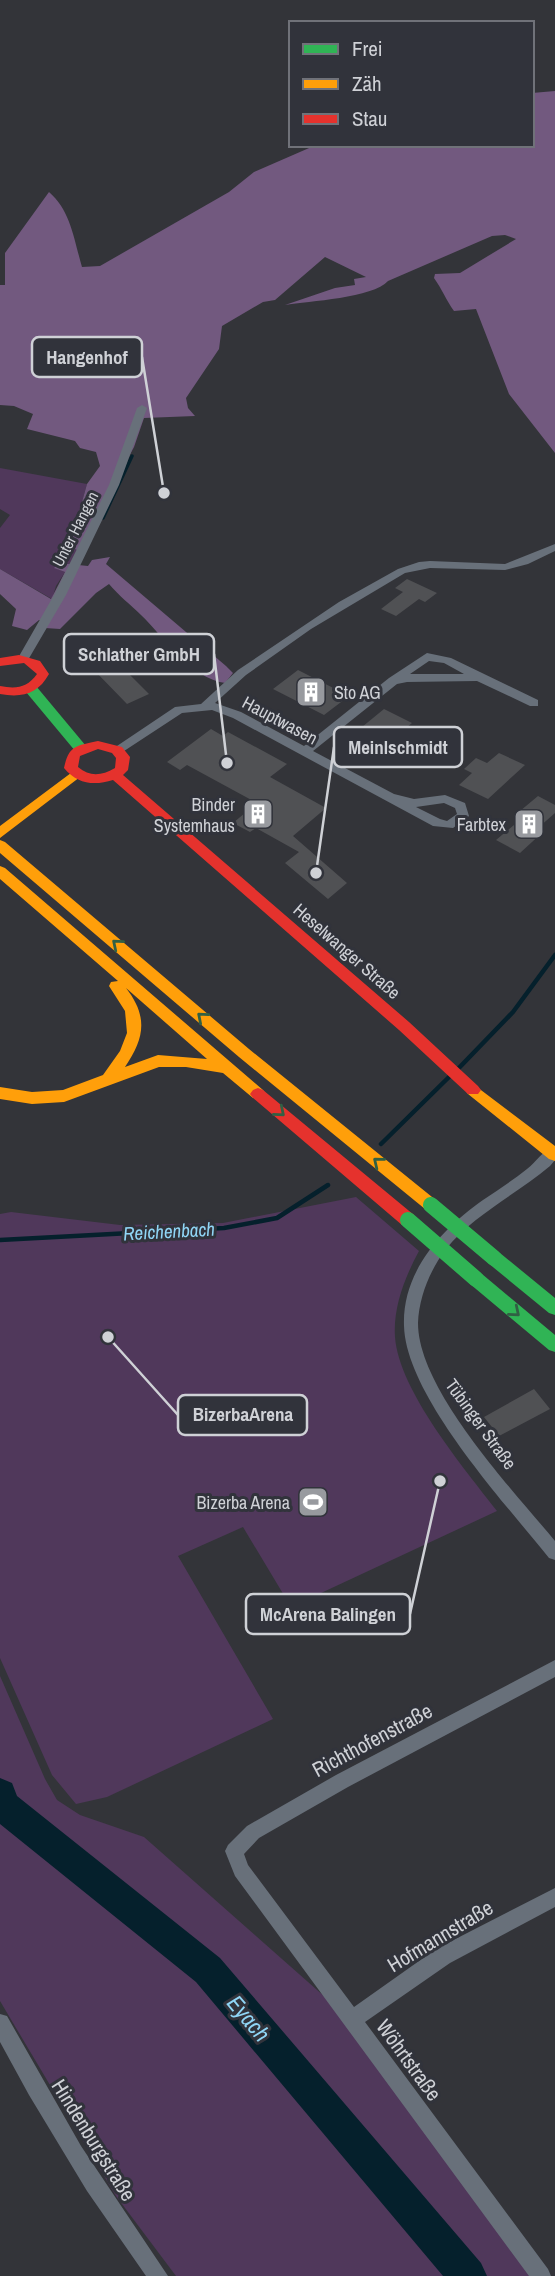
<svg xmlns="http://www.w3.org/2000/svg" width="555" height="2276" font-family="'Archivo Narrow',sans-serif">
	<rect width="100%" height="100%" fill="#333439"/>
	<path fill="#50385b" d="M0 468 87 484 77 520 69 532 79 551 73 566 55 568 65 572 56 586 52 599 0 569V528L10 515 0 509Z
		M356 1197 419 1251C405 1277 393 1307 395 1337 399 1391 464 1468 497 1511L291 1607 243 1527 178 1556 273 1719 107 1797 76 1804 52 1775 0 1658V1214L11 1212 120 1225 223 1223Z
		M0 1676 45 1779 57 1800 80 1815 144 1837 351 2020 541 2276H176L116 2196 0 2001Z"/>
	<path fill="#72597f" d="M555 91V453L509 394 476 309 454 311C446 300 442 289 434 278L435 274 460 273 516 239 505 235 492 236 388 281C373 298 309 301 285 305L335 288 355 285 354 279 366 277 325 257 275 300 263 302 222 326 219 349 186 398 188 408 195 416 144 418 134 447 79 551 64 543 77 520 87 484 100 466 96 452 80 448 75 441 27 429 33 414 14 406 0 405V285H5V253L49 192C71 211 74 240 82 267L100 266 229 192 254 172 316 145H532V93Z
		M110 557 106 564 226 666 233 673 225 683C190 678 164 637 141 615 130 604 119 596 109 584L96 593 60 629 45 628 47 621 39 620 27 630 12 626 16 609 0 594V569L51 599 65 572 54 568 59 563 88 566 92 560Z"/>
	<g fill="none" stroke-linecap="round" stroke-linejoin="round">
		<path stroke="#05202c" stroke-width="3.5" d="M103 518 132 456"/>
		<path stroke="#05202c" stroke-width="4.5" d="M456 1071 513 1012 555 955
			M381 1144 449 1077
			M0 1240 224 1228 277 1218 328 1185"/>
		<path fill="#05202c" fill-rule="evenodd" d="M0 1778 12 1783 17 1796 220 1958 481 2263 487 2276H443L196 1982 0 1824Z"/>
	</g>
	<path fill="#505154" d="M407 579 437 593 425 602 419 599 396 616 381 609 403 592 395 588Z
		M115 660 149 694 127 704 93 669Z
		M298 670 349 696 324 715 273 689Z
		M384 709 412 723 393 739 421 754 408 765 351 736Z
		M211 729 223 736 228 732 287 764 270 777 326 808 293 836 347 883 328 899 285 863 299 852 256 828 250 832 233 823 257 803 187 765 180 770 167 762Z
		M499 753 525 765 488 799 459 785 472 773 464 769 476 758 487 763Z
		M538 796 555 805V813L538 828 544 831 520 853 496 840 520 820 514 816Z
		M534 1389 550 1409 499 1436 484 1417Z"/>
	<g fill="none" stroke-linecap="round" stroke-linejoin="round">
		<path fill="#68707a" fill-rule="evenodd" d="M142 405 147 408 119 485 66 595 28 660H20L18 658 54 595 109 485 137 408Z
			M555 544V551L528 564 505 570 430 568 405 573 311 629 246 675 215 703 241 712 304 746 389 678 427 653 451 658 538 700V706H530L477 681 407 682 397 684 313 751 394 794 414 799 445 795 465 803 469 816 453 828 433 826 233 718 212 710 182 713 121 753H113L111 750 175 707 201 704 238 670 339 602 398 569 419 562 430 561 505 564ZM429 661 444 663 464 674H410ZM444 803 455 808 457 814 447 821 440 819 416 807Z
			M555 1146V1160L550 1166C517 1194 473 1215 446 1249 430 1270 419 1297 418 1323 418 1390 513 1490 555 1541V1560L549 1558C505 1503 406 1396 404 1326 402 1271 442 1229 483 1200 498 1190 513 1180 527 1169 536 1162 544 1149 555 1146Z
			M555 1660V1677L348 1787 259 1838 244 1854 248 1865 354 2007 436 1949 555 1888V1907L450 1963 365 2022 548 2269 551 2276H529L235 1876 225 1851 228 1845 247 1826 336 1775Z
			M0 2014 7 2016 81 2146 168 2276H146L87 2191 29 2095 0 2042Z"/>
		<path fill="#30b455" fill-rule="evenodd" d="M31 685 36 686 86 746V752H76L26 692 25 689Z
			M494 1251 500 1253 555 1298V1315L549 1313 488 1263 486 1258 488 1253Z
			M476 1272 482 1274 555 1335V1352L549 1350 470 1284 468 1279 470 1274Z"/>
		<path fill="#ff9f0a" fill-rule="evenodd" d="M75 770 80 771 82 774 80 777 0 838V826Z
			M0 840 5 842 249 1049 437 1201 439 1205 437 1209H425L239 1057 0 853Z
			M0 866 5 868 263 1090 266 1094 263 1098H253L223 1073 186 1067H159L64 1102 32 1104 0 1099V1087L32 1092 63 1090 103 1075 120 1051 127 1033 125 1011 109 986 111 982 118 981 0 879ZM126 988 207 1059 158 1055 125 1067C145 1038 148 1016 126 988Z
			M473 1084 555 1146V1161L549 1159 468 1094 465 1090Z"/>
		<path fill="#e5322d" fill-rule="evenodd" d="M19 655 40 661 49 674C38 694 22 698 0 694V686C16 689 27 688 37 674L24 663 0 666V658Z
			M98 741 122 747 130 757 128 770 123 775 409 1022 478 1086 481 1090 478 1094H468L399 1030 113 780C94 786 77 784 64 768 69 745 76 746 98 741ZM98 749 112 753 116 758 115 768C101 776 90 777 78 767L80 756Z
			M258 1088 263 1090 414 1215 416 1220 414 1225H402L253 1098 250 1094 253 1090Z"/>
		<path stroke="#30b455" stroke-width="16" d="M431 1205 494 1258
			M408 1220 476 1279"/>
	</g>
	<defs><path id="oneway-chevron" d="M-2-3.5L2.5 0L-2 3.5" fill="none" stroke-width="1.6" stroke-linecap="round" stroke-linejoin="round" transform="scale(1.75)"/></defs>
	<g stroke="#316044">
		<use href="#oneway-chevron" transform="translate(117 944) rotate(-140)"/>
		<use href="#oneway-chevron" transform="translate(202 1017) rotate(-139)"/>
		<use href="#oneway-chevron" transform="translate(280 1112) rotate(40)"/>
		<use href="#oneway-chevron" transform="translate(378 1162) rotate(-141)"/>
		<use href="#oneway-chevron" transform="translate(515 1312) rotate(40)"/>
	</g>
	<defs>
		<g id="building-square" transform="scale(1.575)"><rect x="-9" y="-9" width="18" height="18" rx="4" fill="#989a9f" stroke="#31333b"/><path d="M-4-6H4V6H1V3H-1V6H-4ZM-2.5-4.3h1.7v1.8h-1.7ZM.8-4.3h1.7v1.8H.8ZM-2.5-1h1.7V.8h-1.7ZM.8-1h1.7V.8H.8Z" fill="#fff"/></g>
		<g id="stadium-square" transform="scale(1.575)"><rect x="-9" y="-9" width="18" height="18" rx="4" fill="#989a9f" stroke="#31333b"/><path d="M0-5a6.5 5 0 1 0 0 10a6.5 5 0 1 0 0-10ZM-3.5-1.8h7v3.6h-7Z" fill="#fff"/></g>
	</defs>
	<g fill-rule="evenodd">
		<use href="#building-square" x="311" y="692"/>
		<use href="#building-square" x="258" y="814"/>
		<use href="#building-square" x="529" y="824"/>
		<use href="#stadium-square" x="313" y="1502"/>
	</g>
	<g text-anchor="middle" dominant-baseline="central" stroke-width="6" stroke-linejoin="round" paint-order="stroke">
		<g font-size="16" fill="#cfd1d6" stroke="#31333b">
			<text transform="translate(75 529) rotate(-63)">Unter Hangen</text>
		</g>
		<g font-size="18" fill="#cfd1d6" stroke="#31333b" text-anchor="end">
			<text x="334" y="692" text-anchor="start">Sto AG</text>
			<text x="235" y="804">Binder<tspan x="235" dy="21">Systemhaus</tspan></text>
			<text x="506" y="824">Farbtex</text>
			<text x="290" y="1502">Bizerba Arena</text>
		</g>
		<g font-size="18" fill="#cfd1d6" stroke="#31333b">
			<text transform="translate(280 720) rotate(28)">Hauptwasen</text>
			<text transform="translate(347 951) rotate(41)">Heselwanger Straße</text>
			<text transform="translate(481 1424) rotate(54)">Tübinger Straße</text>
		</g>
		<g font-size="19" font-style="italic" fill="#90d6f6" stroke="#31333b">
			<text transform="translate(169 1231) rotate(-3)">Reichenbach</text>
		</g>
		<g font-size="21" fill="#cfd1d6" stroke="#31333b">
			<text transform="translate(372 1740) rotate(-28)">Richthofenstraße</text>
			<text transform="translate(440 1936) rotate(-31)">Hofmannstraße</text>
			<text transform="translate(409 2060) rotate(54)">Wöhrtstraße</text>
			<text transform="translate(94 2140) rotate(58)">Hindenburgstraße</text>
		</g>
		<g font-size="23" font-style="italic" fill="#90d6f6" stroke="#31333b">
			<text transform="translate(249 2018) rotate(50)">Eyach</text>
		</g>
	</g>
	<path fill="none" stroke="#cfd1d6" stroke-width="2.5" d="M164 493L142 357M227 763L214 654M316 873L334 747M108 1337L178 1415M440 1481L410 1614"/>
	<g fill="#cfd1d6" stroke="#31333b" stroke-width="2.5">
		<circle cx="164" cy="493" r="7"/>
		<circle cx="227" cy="763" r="7"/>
		<circle cx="316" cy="873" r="7"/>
		<circle cx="108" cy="1337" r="7"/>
		<circle cx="440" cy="1481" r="7"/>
	</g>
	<g fill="#31333b" stroke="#cfd1d6" stroke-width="2.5">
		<rect x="32" y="337" width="110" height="40" rx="7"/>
		<rect x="64" y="634" width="150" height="40" rx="7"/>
		<rect x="334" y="727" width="128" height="40" rx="7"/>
		<rect x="178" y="1395" width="129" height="40" rx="7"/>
		<rect x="246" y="1594" width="164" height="40" rx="7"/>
	</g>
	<g font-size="19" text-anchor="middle" font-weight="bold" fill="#cfd1d6">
		<text x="87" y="364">Hangenhof</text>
		<text x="139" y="661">Schlather GmbH</text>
		<text x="398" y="754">Meinlschmidt</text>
		<text x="243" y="1421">BizerbaArena</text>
		<text x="328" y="1621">McArena Balingen</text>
	</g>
	<rect x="289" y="21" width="245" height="126" fill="#31333b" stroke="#707279" stroke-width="2"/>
	<rect x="303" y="44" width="35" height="10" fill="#30b455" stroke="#707279" stroke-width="2"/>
	<text x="352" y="56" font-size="21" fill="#cfd1d6">Frei</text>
	<rect x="303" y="79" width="35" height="10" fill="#ff9f0a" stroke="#707279" stroke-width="2"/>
	<text x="352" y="91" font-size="21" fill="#cfd1d6">Zäh</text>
	<rect x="303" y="114" width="35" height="10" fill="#e5322d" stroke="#707279" stroke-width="2"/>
	<text x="352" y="126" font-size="21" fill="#cfd1d6">Stau</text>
</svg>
